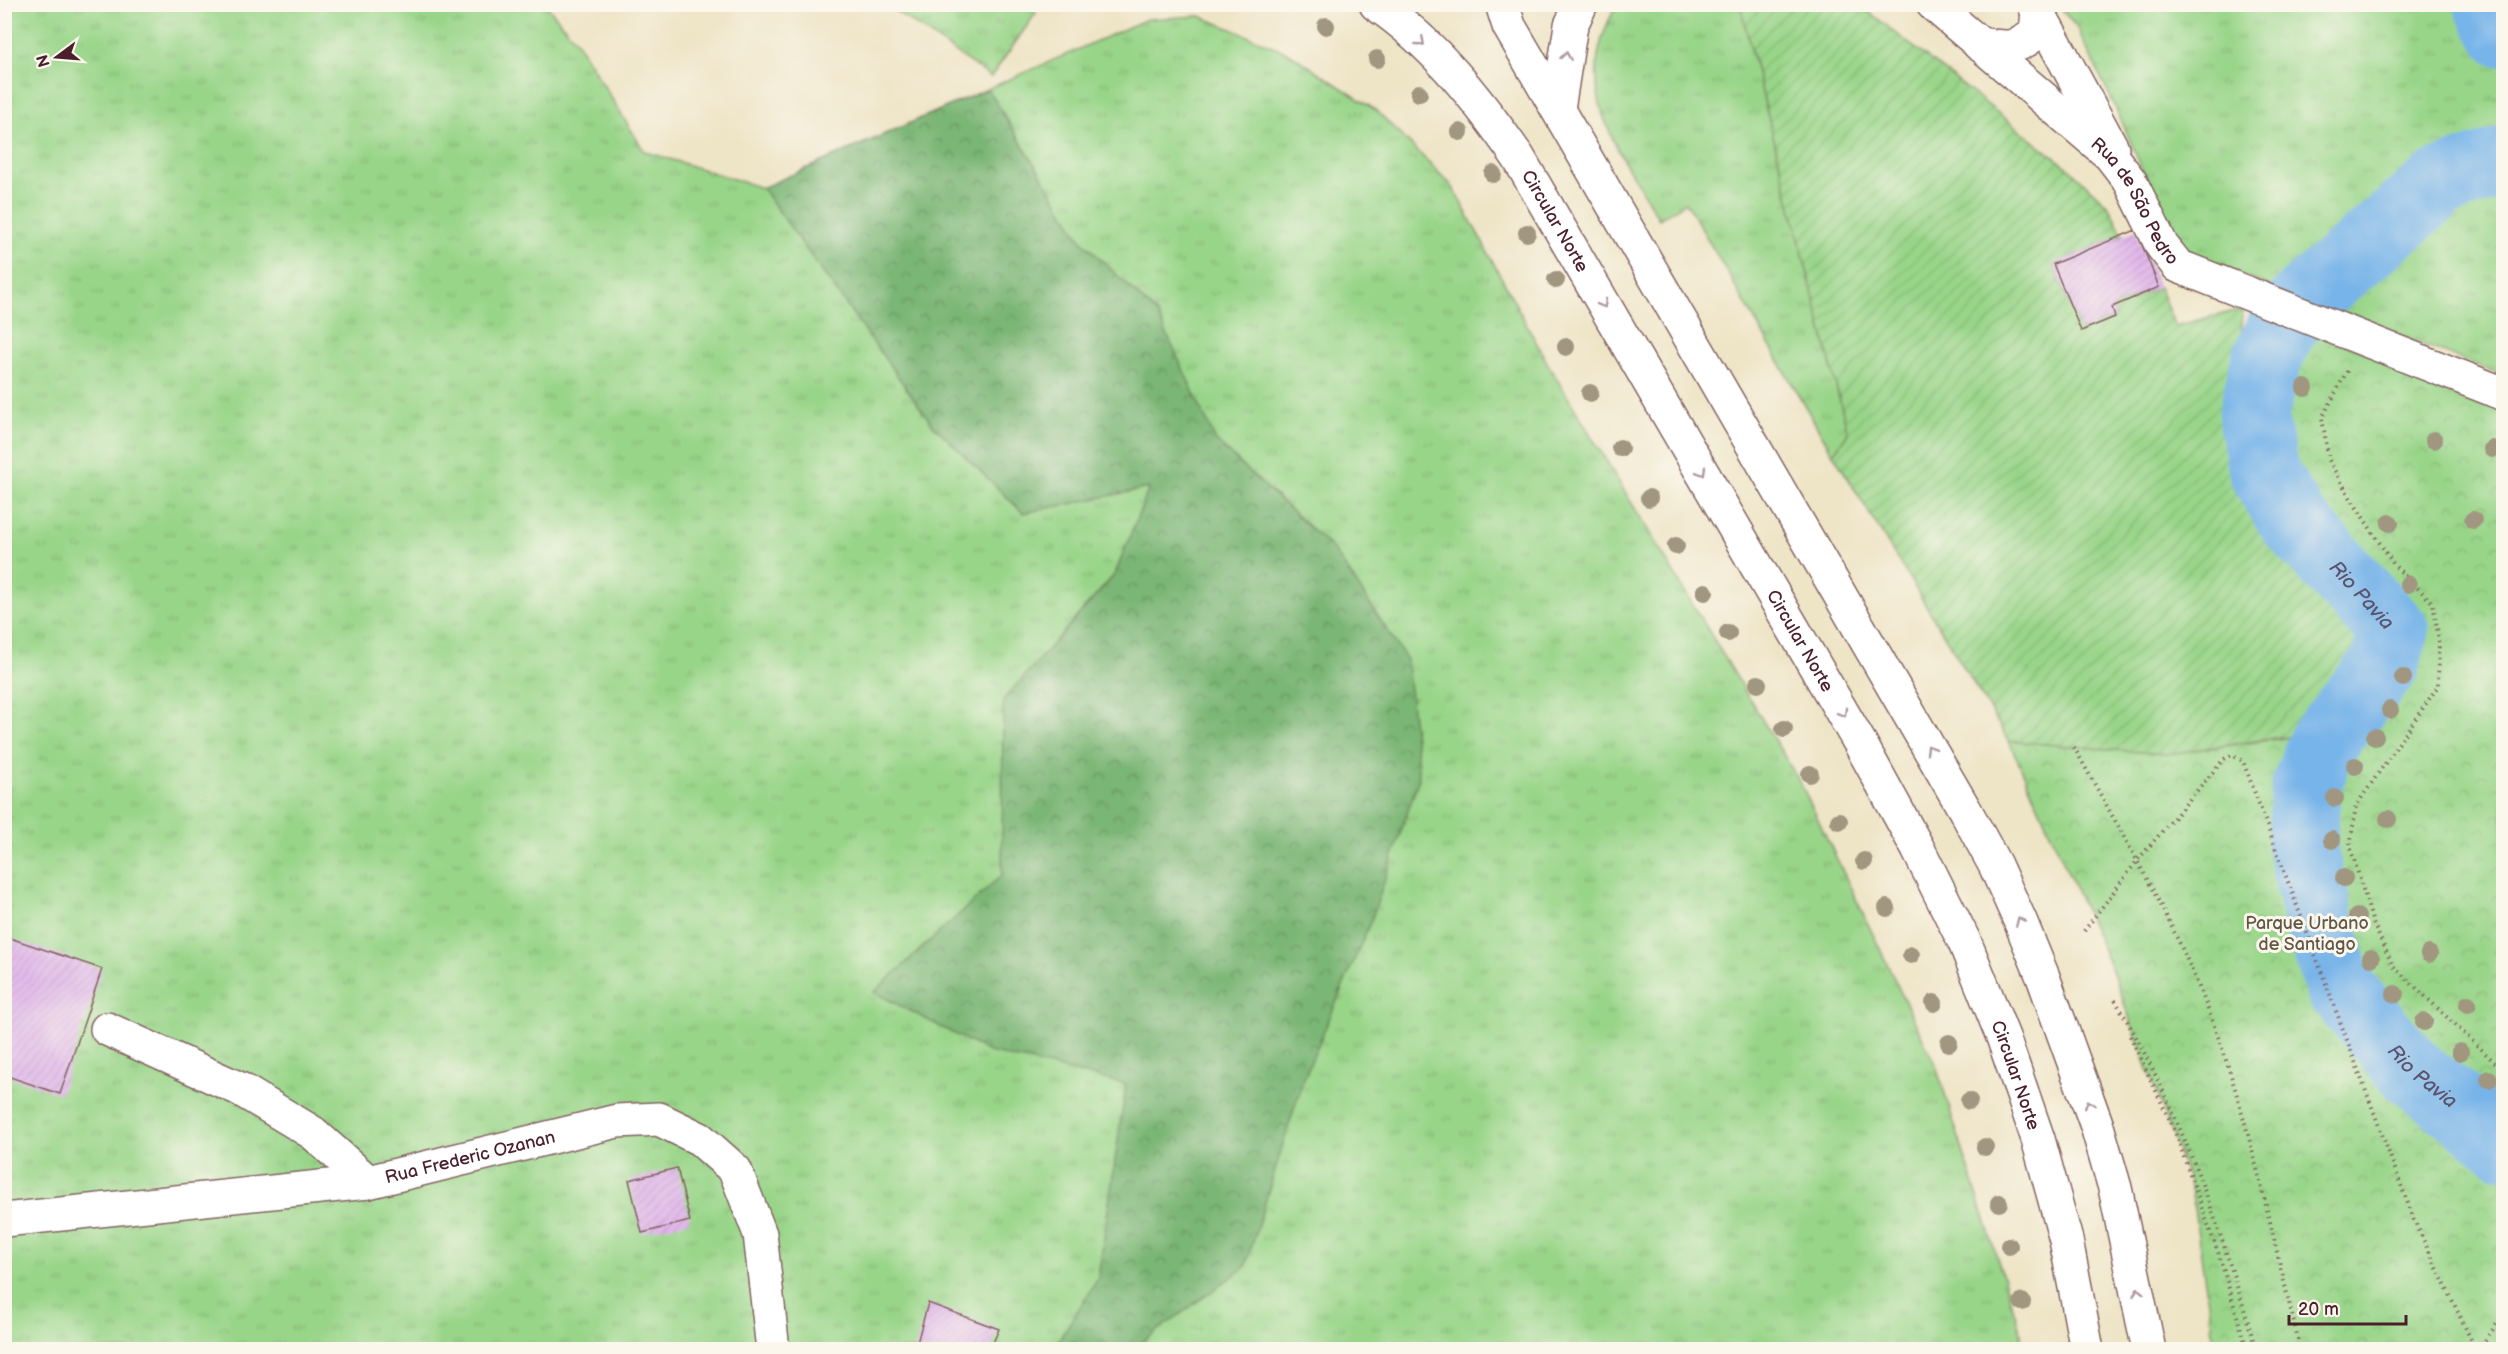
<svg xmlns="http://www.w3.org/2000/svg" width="2508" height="1354" font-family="'Balsamiq Sans',sans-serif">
	<defs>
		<pattern id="grass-tufts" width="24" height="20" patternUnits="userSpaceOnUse" patternTransform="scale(1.5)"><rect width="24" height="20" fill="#99d589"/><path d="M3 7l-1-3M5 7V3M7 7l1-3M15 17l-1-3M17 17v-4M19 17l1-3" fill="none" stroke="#85b676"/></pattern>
		<pattern id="forest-crowns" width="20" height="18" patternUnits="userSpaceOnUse" patternTransform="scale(1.5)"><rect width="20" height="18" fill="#7ab675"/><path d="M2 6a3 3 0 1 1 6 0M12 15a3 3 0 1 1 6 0" fill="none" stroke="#669360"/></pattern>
		<pattern id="park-crowns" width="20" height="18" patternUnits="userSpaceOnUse" patternTransform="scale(1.5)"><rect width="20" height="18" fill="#99d589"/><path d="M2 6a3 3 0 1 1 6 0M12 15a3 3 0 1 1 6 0" fill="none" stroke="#85b676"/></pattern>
		<pattern id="garden-furrows" width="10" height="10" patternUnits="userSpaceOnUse" patternTransform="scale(1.5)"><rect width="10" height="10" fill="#99d589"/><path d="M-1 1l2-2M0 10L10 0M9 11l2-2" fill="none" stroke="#85b676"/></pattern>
		<pattern id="building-hatch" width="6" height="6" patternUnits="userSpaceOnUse" patternTransform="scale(1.5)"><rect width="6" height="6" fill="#ddafea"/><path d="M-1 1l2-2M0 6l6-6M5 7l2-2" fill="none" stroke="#bf96c9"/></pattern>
	</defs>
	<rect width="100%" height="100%" fill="#fbf7ec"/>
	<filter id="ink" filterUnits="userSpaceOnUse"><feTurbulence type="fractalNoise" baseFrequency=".0167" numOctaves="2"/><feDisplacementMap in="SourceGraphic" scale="12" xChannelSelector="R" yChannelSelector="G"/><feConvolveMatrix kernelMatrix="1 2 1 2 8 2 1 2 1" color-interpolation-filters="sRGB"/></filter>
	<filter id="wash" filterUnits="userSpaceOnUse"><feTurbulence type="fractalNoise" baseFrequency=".008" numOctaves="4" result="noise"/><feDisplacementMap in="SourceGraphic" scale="24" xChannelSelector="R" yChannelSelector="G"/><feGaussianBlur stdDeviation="1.35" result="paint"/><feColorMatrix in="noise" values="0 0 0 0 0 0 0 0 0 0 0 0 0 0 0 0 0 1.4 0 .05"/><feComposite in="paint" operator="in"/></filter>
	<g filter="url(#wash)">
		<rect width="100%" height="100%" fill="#eee4c6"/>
		<path fill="url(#grass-tufts)" stroke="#727a5a" stroke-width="1.5" d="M5 4 546 5 575 39 644 151 762 188 1147 19 1200 16 1289 53 1377 111 1452 186 1549 366 1801 784 1936 1066 2021 1333 2022 1349 5 1350Z
			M887 5H1025L1036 13 991 77Z
			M1617 5H1740L1848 433 1833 454 1686 202 1659 219C1616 146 1568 89 1617 5Z
			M2058 5H2503V375L2205 262 2180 244 2142 169 2120 117 2077 28Z"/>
		<path fill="url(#forest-crowns)" stroke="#626a50" stroke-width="1.5" d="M988 89 1082 241 1158 315 1216 441 1334 550 1407 660 1419 778 1372 918 1302 1083 1245 1267 1132 1349H1053L1098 1279 1126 1084 989 1052 874 992 1002 875 1003 700 1115 574 1149 488 1023 513 932 424 762 188Z"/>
		<path fill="url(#park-crowns)" stroke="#727a5a" stroke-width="1.5" d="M2317 333 2503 404V1349H2215L2191 1188 2112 970 2009 741 2166 754 2337 731 2356 721 2388 680 2402 655 2406 633 2394 609 2302 510 2282 470 2270 427 2277 383 2301 349Z"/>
		<path fill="url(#garden-furrows)" stroke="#727a5a" stroke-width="1.5" d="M1740 5H1860L2071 170 2109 207 2123 235 2053 265 2081 331 2115 317 2112 307 2159 287 2175 326 2243 309 2240 364 2241 416 2246 462 2276 522 2350 599 2371 629 2376 646 2368 666 2323 720 2295 735 2166 754 2009 741 1833 454 1848 433Z"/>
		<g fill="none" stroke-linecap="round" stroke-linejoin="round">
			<g stroke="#77b4e9" stroke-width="70">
				<path d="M2489 4 2504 32"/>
				<path id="s1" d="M2504 161 2441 183 2310 294 2282 327 2266 361 2253 416 2264 473 2293 521 2394 631 2384 666 2323 742 2306 786 2302 847 2318 918 2340 989 2411 1070 2504 1143"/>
			</g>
		</g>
		<g id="blocks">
			<path fill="url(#building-hatch)" d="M2136 230 2159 287 2112 307 2115 317 2081 331 2053 264Z
				M4 936 102 969 60 1094 4 1075Z
				M677 1168 690 1221 642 1233 629 1180Z
				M928 1303 999 1329 990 1350H915Z"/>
		</g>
	</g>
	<g filter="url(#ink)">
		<use href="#blocks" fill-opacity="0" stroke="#836461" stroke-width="1.5"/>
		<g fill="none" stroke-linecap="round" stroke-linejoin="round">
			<g stroke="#836461" stroke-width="36">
				<g id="minor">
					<path id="s2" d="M1933 4 2110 155 2130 181 2162 246 2178 266 2504 394"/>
					<path d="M2034 4 2112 148"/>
					<path d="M1979 44C2006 48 2014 51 2036 33L2038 10"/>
					<path d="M107 1029 240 1089 313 1133 368 1182"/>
					<path id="s3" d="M4 1220 368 1182 617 1121 659 1119 700 1139 735 1170 760 1234 773 1350"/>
				</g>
			</g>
			<g stroke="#836461" stroke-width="36">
				<g id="major">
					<path id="s4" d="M1376 4C1435 44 1478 100 1518 157L1860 743 1917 847 1965 943 2003 1037 2038 1139 2066 1240 2087 1350"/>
					<path d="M1502 4 1509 26 1965 810 1995 865 2021 923 2043 977 2097 1126 2115 1188 2149 1350"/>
					<path d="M1558 109 1571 25 1581 4"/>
				</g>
			</g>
			<path stroke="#836461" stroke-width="4" stroke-dasharray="1.5 4.5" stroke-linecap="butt" d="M2347 371 2322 418 2329 460 2348 494 2394 565 2433 603 2439 640 2438 686 2356 806 2350 846 2373 923 2393 966 2504 1071
				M2074 747C2121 833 2172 916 2207 1007 2250 1117 2271 1235 2301 1350
				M2084 931 2137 861 2224 759 2232 755 2243 761 2414 1220 2476 1350
				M2115 1000C2180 1109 2221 1228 2256 1350
				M2130 1036 2174 1129 2221 1261 2247 1350
				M2478 1350 2504 1314"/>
			<use href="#minor" stroke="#fff" stroke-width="33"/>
			<use href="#major" stroke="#fff" stroke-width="33"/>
		</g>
		<g fill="#a19680">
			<circle cx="1326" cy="26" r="9"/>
			<circle cx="1377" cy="59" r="9"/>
			<circle cx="1419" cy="93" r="9"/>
			<circle cx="1460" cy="132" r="9"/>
			<circle cx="1493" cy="174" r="9"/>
			<circle cx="1527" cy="233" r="9"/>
			<circle cx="1556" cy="280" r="9"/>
			<circle cx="1566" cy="347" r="9"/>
			<circle cx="2305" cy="388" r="9"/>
			<circle cx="1590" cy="393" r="9"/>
			<circle cx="2434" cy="440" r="9"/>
			<circle cx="1620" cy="448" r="9"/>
			<circle cx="2492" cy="449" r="9"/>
			<circle cx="1649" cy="498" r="9"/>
			<circle cx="2473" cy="520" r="9"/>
			<circle cx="2390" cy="523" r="9"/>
			<circle cx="1676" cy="546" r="9"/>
			<circle cx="2408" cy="584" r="9"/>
			<circle cx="1705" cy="592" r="9"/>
			<circle cx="1728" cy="633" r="9"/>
			<circle cx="2403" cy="678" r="9"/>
			<circle cx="1758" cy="684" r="9"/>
			<circle cx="2390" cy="710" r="9"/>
			<circle cx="1784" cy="729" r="9"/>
			<circle cx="2375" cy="737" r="9"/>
			<circle cx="2355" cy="766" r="9"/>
			<circle cx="1810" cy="774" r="9"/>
			<circle cx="2335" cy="798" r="9"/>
			<circle cx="2388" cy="819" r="9"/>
			<circle cx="1839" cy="821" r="9"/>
			<circle cx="2332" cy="840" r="9"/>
			<circle cx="1864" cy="861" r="9"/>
			<circle cx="2344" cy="878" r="9"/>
			<circle cx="1887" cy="908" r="9"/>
			<circle cx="2357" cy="917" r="9"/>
			<circle cx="2429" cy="954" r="9"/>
			<circle cx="1911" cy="955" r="9"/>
			<circle cx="2371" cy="958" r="9"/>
			<circle cx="2395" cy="994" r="9"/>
			<circle cx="1934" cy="1003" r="9"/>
			<circle cx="2468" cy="1004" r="9"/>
			<circle cx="2424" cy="1022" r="9"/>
			<circle cx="1949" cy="1043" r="9"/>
			<circle cx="2460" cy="1052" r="9"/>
			<circle cx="2489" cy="1079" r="9"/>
			<circle cx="1969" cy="1101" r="9"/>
			<circle cx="1985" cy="1147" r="9"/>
			<circle cx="1999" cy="1203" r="9"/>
			<circle cx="2009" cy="1246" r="9"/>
			<circle cx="2022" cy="1302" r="9"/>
		</g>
		<defs><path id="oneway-chevron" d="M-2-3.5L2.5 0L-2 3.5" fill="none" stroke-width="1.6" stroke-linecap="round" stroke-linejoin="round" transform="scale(1.5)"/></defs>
		<g stroke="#ae9aa0">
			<use href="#oneway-chevron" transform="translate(1421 42) rotate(41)"/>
			<use href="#oneway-chevron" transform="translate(1566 56) rotate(-81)"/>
			<use href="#oneway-chevron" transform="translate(1603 304) rotate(60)"/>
			<use href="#oneway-chevron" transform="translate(1702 472) rotate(60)"/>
			<use href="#oneway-chevron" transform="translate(1843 713) rotate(60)"/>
			<use href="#oneway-chevron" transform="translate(1930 749) rotate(-120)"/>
			<use href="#oneway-chevron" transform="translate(2020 921) rotate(-113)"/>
			<use href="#oneway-chevron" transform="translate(2089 1104) rotate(-109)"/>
			<use href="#oneway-chevron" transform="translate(2138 1292) rotate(-101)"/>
		</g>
	</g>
	<g text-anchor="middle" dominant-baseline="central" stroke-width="6" stroke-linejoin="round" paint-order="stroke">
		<g font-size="18" fill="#4a1f2b" stroke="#fbf7ec">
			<text stroke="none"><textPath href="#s2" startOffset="285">Rua de São Pedro</textPath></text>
			<text stroke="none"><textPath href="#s4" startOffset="284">Circular Norte</textPath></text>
			<text stroke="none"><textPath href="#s4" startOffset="770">Circular Norte</textPath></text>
			<text stroke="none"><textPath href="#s4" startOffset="1256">Circular Norte</textPath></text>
			<text stroke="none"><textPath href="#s3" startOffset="471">Rua Frederic Ozanan</textPath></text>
		</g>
		<g font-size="18" fill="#625647" stroke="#fbf7ec">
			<text x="2307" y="923">Parque Urbano<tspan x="2307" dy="21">de Santiago</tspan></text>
		</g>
		<g font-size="20" font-style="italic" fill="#5a536e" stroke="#fbf7ec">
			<text stroke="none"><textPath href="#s1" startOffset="591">Rio Pavia</textPath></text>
			<text stroke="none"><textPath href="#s1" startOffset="1149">Rio Pavia</textPath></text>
		</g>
	</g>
	<rect width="2508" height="1354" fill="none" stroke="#fbf7ec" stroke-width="24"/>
	<g transform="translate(57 57) rotate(254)" stroke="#fbf7ec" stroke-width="4.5" paint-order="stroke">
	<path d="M0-4.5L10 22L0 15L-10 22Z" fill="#4a1f2b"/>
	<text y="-9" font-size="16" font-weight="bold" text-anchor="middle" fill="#4a1f2b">N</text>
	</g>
	<path d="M2289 1315v9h117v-9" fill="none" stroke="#4a1f2b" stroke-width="3"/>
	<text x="2298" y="1315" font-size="18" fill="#4a1f2b" stroke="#fbf7ec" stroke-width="4.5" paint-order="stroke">20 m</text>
</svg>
